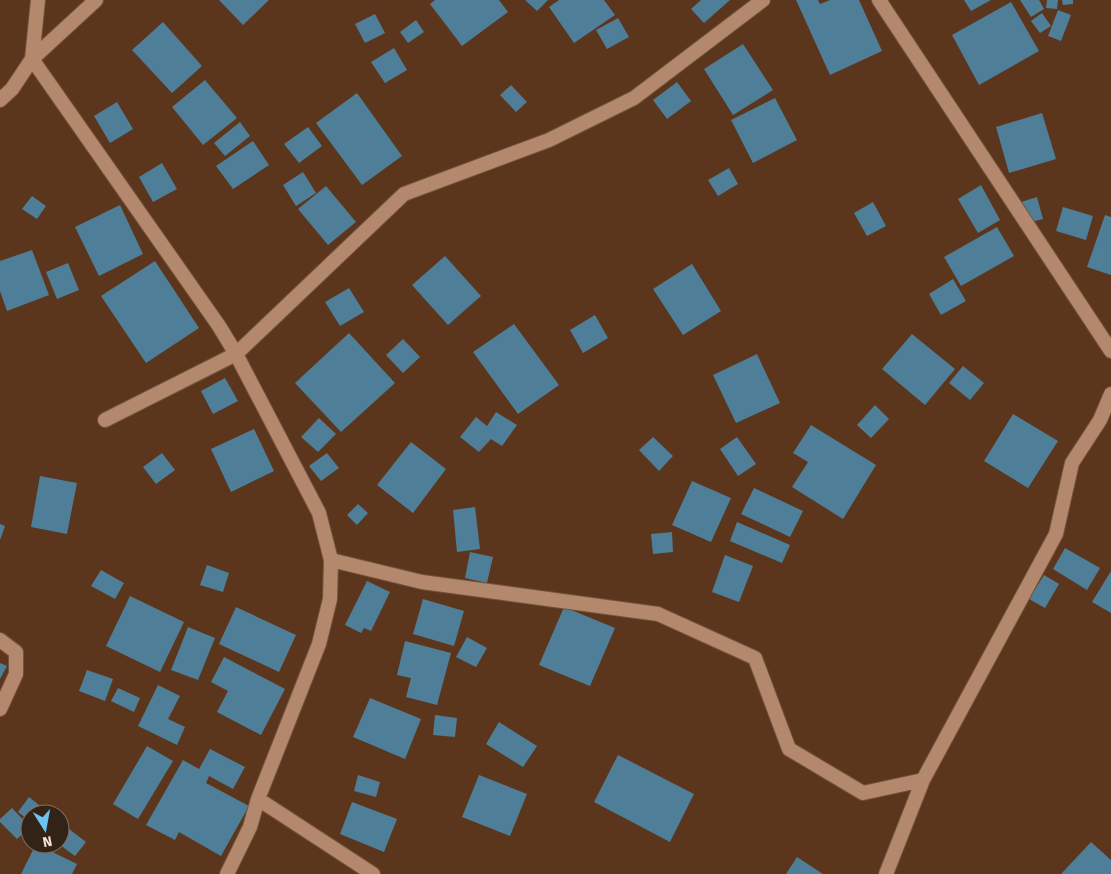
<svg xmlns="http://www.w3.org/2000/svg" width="1111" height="874" font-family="'Fira Sans',sans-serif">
	<rect width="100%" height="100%" fill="#5b361c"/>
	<path fill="#4f7e98" d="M219 0H269L243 25Z
		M435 0H499L508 12 462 46 430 4Z
		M525 0H548L537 11Z
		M559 0H604L615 15 574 43 549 7Z
		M701 0H730L704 23 691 9Z
		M796 0H818L820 4 830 0H859L882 51 830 75Z
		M964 0H991L971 11Z
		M1020 0H1039L1044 9 1031 17Z
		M1047 0H1058L1057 9 1046 8Z
		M1062 0H1073V4L1063 5Z
		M1011 2 1039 51 979 85 952 35Z
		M1058 10 1071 15 1061 41 1048 36Z
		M1042 13 1051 26 1040 33 1031 21Z
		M375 14 385 33 365 43 355 24Z
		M618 18 629 37 607 49 596 30Z
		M416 20 424 32 408 43 400 32Z
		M163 22 202 66 172 93 132 50Z
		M743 44 773 90 733 115 704 69Z
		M394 48 407 70 385 83 371 62Z
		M205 80 237 118 203 145 172 107Z
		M677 82 691 101 667 119 653 100Z
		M511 85 527 102 516 112 500 95Z
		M357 93 402 156 362 185 316 123Z
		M775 98 797 140 753 163 731 120Z
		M117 102 133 129 110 143 94 116Z
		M1042 113 1056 159 1009 173 996 127Z
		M240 122 250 136 225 156 214 143Z
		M308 127 322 146 299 163 284 144Z
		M253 141 269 165 233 189 216 166Z
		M162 163 177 189 153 202 139 177Z
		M729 168 738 184 718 196 708 180Z
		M303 172 316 193 296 206 283 185Z
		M981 185 1000 220 978 233 958 199Z
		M326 186 356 222 328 245 298 209Z
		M32 196 46 206 37 219 22 209Z
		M1037 197 1043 219 1027 223 1021 202Z
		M873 202 886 226 867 236 854 213Z
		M120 205 143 254 99 276 75 227Z
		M1063 207 1093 216 1086 240 1056 231Z
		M1105 215 1111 217V275L1087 267Z
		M997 227 1014 256 961 286 944 257Z
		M32 250 49 295 7 311 0 291V261Z
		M445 256 481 296 448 325 412 285Z
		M155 261 199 328 146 363 101 296Z
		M68 263 79 290 57 299 46 272Z
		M692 264 721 311 683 335 653 289Z
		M953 279 966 301 941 315 929 294Z
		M349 288 364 312 340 326 325 302Z
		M595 315 608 338 583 353 570 330Z
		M514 324 559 385 518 414 473 352Z
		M349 333 395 383 341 432 295 383Z
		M912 334 955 369 925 405 882 369Z
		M403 339 420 357 403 373 386 355Z
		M757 354 780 403 736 423 713 375Z
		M963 366 984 383 970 400 949 383Z
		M225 378 238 401 213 414 201 391Z
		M875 405 889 419 871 438 857 425Z
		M496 412 517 425 502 446 491 439 479 452 460 437 476 417 487 426Z
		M1013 414 1058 441 1028 488 984 461Z
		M319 418 336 434 318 452 301 437Z
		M811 425 876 465 843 519 792 487 808 462 793 453Z
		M254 429 274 471 231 492 211 449Z
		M653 437 673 456 659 471 639 450Z
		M737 437 756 464 738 476 720 449Z
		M411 442 446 469 413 513 377 485Z
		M162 453 175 470 156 484 143 467Z
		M327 453 339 468 321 481 309 466Z
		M40 476 77 483 67 534 31 527Z
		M692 481 731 498 711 542 672 525Z
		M754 488 803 511 790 537 741 514Z
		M358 504 368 513 357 525 347 515Z
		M475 507 480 549 457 552 453 510Z
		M737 522 790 545 782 563 730 541Z
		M0 524 5 526 0 540Z
		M672 532 673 552 653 554 651 534Z
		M1065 548 1100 568 1087 590 1053 569Z
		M470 552 493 557 487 583 465 578Z
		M725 555 753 566 739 602 712 592Z
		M207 565 229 573 223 592 200 585Z
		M101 570 124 583 115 599 91 586Z
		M1111 571V613L1092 602Z
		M1044 575 1059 584 1045 608 1029 599Z
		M367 581 390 592 371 631 364 628 361 633 345 625Z
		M130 596 184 622 160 672 106 646Z
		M423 599 464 611 454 646 413 634Z
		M236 607 296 635 279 672 219 644Z
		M564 607 615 628 590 686 539 665Z
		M188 627 215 638 198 680 171 670Z
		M467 637 487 648 476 667 456 657Z
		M405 641 451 653 437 705 406 697 411 678 397 675Z
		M224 657 285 689 261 735 217 712 228 691 211 682Z
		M0 663 7 666 0 679Z
		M87 670 113 679 105 701 79 691Z
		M158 685 180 696 168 719 185 727 177 745 138 726Z
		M118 688 140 698 134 712 111 701Z
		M370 698 421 719 405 759 353 737Z
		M435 715 457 718 455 737 433 735Z
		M499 722 537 746 523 767 486 744Z
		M147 746 173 761 138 819 113 804Z
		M210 749 245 767 233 789 209 776 206 783 249 806 221 856 179 832 175 840 146 825 183 760 199 769Z
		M618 755 694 794 670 842 594 802Z
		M358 775 380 782 376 797 354 791Z
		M479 775 527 794 510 836 462 817Z
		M29 797 50 814H30V821L18 812Z
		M352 802 397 819 384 852 340 834Z
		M12 808 30 827 17 839 0 822V819Z
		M60 822 86 842 75 856 60 845Z
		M1091 842 1111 860V874H1061Z
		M36 844 77 864 72 874H21Z
		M797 857 823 874H786Z"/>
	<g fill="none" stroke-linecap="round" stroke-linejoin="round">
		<g stroke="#73533c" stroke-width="16">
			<path id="minor" d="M38 0 32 59 219 326 236 354 319 513 331 560 330 599 319 644 258 799 250 827 227 874
				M879 0 1111 351
				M0 100 12 89 32 59 96 0
				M105 420 236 354 404 194 549 140 634 98 763 0
				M331 560 422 582 658 614 755 658 789 749 863 793 923 780
				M0 640 16 652V674L0 709
				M258 799 373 874
				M886 874 923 780 1056 534 1072 463 1100 420 1111 394"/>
		</g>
		<use href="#minor" stroke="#b3886c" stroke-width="14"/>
	</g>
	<g transform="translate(45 829) rotate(169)"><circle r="24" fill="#332317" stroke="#826f62"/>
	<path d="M0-4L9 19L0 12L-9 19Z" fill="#6cc3f2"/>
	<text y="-8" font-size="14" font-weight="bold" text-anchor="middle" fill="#f9e1d2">N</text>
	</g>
</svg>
